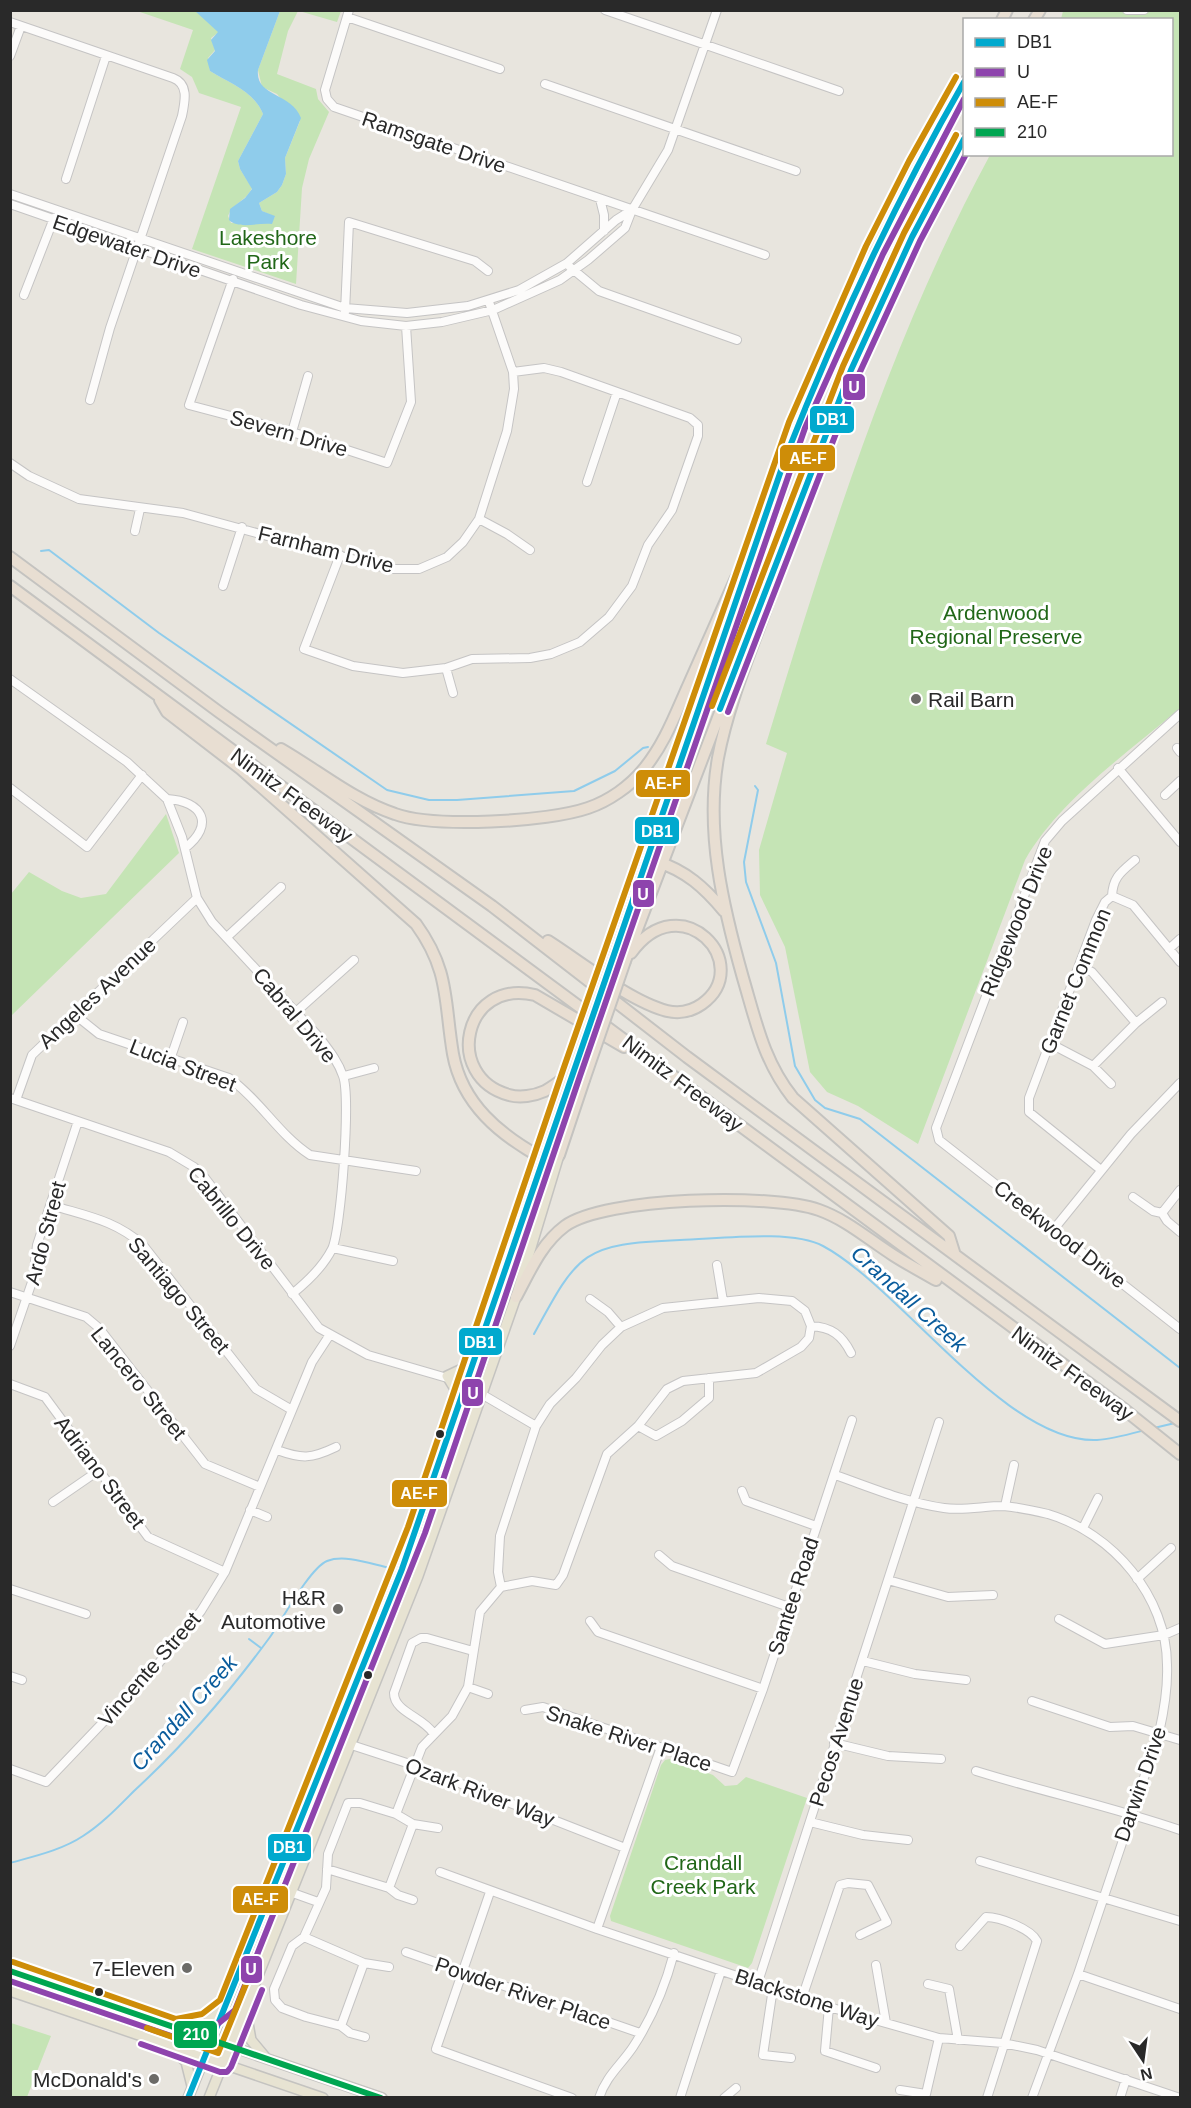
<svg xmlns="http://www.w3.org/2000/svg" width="1191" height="2108" font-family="Arial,sans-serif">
	<rect width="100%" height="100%" fill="#e8e5de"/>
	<path fill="#c5e4b5" d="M195 10 219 32 211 38 215 50 208 58 210 71C229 83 254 91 263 114L238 161 240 169 252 188C246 201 234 202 228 216L231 223C247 223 260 224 275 217L262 211 259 203 277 192 282 185 286 174 285 158 300 121 277 94 262 87 258 70 280 11H298L288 31 277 74 316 89 318 99 329 112 309 159 302 188 296 284 192 249 241 107 199 93 192 77 180 69 193 30 137 11Z
		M299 11H341L337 22Z
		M1063 11H1180V708C1128 753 1060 799 1025 860L918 1144 858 1106 827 1092 810 1072 785 947 760 895 759 850 787 753 766 744C827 543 890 340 990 155L1172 154V20L1061 19Z
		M166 814 179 853 11 1016V894L29 872 62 891 81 898 106 894Z
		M670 1759 713 1775 725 1786 737 1785 746 1777 807 1798 752 1963 748 1968 611 1921 610 1916 661 1765 665 1760Z
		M11 2023 51 2036 27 2097H11Z"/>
	<path fill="#8fcceb" d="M195 11H280L258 70C255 97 291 92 301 118L285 158 286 174 282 185 277 192 259 203 262 211 275 216 272 224C258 222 240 230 229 220L230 209 245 198 252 189 240 169 238 161 263 114C254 91 229 83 210 71L207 60 215 51 211 40 218 32Z"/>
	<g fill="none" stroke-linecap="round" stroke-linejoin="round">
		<path stroke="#8fcceb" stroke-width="2" d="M41 551 49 550 159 633 387 790 429 800H457L574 791 615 771 643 748 648 747
			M755 786 758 790 744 862 746 882 776 963 795 1066 815 1100 825 1108 860 1119 1180 1368
			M534 1334C579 1251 583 1244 680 1240 717 1239 792 1229 823 1246 900 1287 1006 1444 1097 1440 1113 1439 1130 1434 1145 1430
			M1154 1428 1175 1423
			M249 1639 261 1648
			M10 1863C35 1856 62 1850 83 1836 102 1824 118 1807 134 1791 185 1744 229 1693 270 1637 282 1620 310 1568 327 1561 345 1554 371 1564 390 1568"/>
		<g stroke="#c5c4c4" stroke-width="10">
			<path id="minor" d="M349 10 325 90 327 99 334 107 765 255
				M605 10 839 91
				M1127 10H1144
				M347 17 500 69
				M10 22 173 78C189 84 185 101 182 116L110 328 90 400
				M10 56 21 26
				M545 84 796 171
				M66 179 106 56
				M10 194 345 308 407 313 468 306 519 290 567 263 616 220 632 210
				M600 199 604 215V231
				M10 204 301 305 361 321 406 326 442 322 493 310 560 280 588 260 625 228 632 210 668 150 717 10
				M570 267 599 291 737 340
				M233 279 189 405 292 432 387 463 411 402 406 326
				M24 295 54 218
				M345 312 349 222 475 261 488 271
				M292 432 308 376
				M10 463 29 476 79 499 183 513 389 569H419L447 557 463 542 479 519 507 431 514 389 513 372 489 302
				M587 482 617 392
				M479 519 507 534 530 550
				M135 531 140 509
				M340 555 304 649 353 666 403 673 446 668 472 659 530 658 551 654 580 642 609 617 632 586 648 545 672 510 698 436V425L690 418 561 372 544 368 513 372
				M223 586 242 527
				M446 668 453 693
				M10 679 127 762 167 799 182 837 197 898 212 922 319 1037C328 1049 338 1061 343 1076 351 1096 341 1231 332 1249 323 1267 307 1282 292 1294
				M1180 714 1062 821 1045 841 936 1128 939 1140 1180 1329
				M1177 748 1180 752
				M1118 768 1180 842
				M10 788 87 847 142 775
				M1165 795 1180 781
				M167 799C203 801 215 825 185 848
				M1112 896 1133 905 1180 962
				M227 937 281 887
				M1169 949 1180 939
				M1080 966 1092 972 1136 1023
				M297 1011 354 960
				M74 1014 99 1034 229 1078C260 1100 279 1135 310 1155L416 1171
				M1051 1044 1093 1066 1111 1084
				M171 1057 183 1022
				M1093 1066 1136 1023 1162 1002
				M344 1076 374 1068
				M10 1098 169 1152 194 1167 205 1178 319 1328 368 1355 461 1382 536 1426
				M16 1100 32 1055 197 898
				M1101 1170 1029 1112V1098L1096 920 1105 902 1112 896C1113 877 1121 872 1135 860
				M1133 1197 1153 1211 1162 1213 1167 1221 1180 1232
				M51 1205C86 1216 115 1220 143 1245L256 1389 292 1410
				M1162 1213 1180 1190
				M1054 1229 1131 1134 1180 1083
				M333 1248 393 1261
				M717 1265 723 1301
				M10 1292 86 1317 99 1328 205 1464 260 1487
				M759 1298 792 1301 805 1311 811 1326 809 1338 801 1347 756 1373 683 1381 667 1389 638 1426 607 1454 563 1575 556 1585 532 1581 501 1587 498 1572 500 1536 536 1426 550 1404 576 1378 602 1345 621 1327 663 1308Z
				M590 1299 608 1312 621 1327
				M811 1326C831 1327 842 1335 851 1353
				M10 1346 33 1279 37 1245 78 1121
				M10 1384 45 1397 148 1537 225 1572
				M638 1426 656 1436 682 1421 709 1398V1378
				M277 1450C302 1459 311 1459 336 1447
				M835 1475C870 1487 907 1503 944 1508 963 1511 984 1506 1003 1506 1017 1507 1035 1511 1048 1514 1113 1533 1167 1597 1167 1665 1168 1689 1164 1711 1159 1733L1078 1974 1032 2098
				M742 1491 746 1501 816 1526
				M53 1502 98 1471
				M1005 1506 1014 1465
				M250 1510 267 1517
				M1083 1528 1098 1498
				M659 1555 672 1566 789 1607
				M1137 1579 1171 1548
				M888 1580 948 1597 993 1595
				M10 1589 86 1614
				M1059 1619 1105 1644 1164 1635 1180 1628
				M590 1621 598 1632 763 1689
				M863 1661 915 1674 966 1680
				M10 1676 22 1680
				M468 1687 488 1694
				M1032 1701 1110 1727 1133 1726 1180 1740
				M525 1710 543 1707 732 1772 763 1689 852 1420
				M433 1733C423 1717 394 1712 394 1693L412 1643 421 1638H427L473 1651
				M333 1739 413 1765 625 1848
				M834 1743 888 1756 941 1759
				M10 1769 46 1782 154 1669 201 1611 225 1572 312 1362 329 1336
				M976 1771C1044 1792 1113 1807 1180 1830
				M396 1814 413 1824 438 1828
				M810 1822 863 1835 908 1840
				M980 1861 1180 1921
				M327 1869 389 1888 398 1895 413 1900
				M440 1872 597 1929 829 2007 939 2038 1003 2043 1037 2050 1180 2098
				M389 1888 413 1824
				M290 1892 318 1902
				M490 1892 436 2049 572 2098
				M597 1929 661 1747
				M304 1937 364 1963 389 1967
				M960 1946 986 1917C1000 1917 1031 1929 1037 1941L987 2098
				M406 1952 640 2033
				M876 1965 886 2023
				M1078 1974 1180 2009
				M758 1982 939 1422
				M928 1984 949 1989 958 2040
				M773 1988 763 2055 791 2058
				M802 1998 840 1885 848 1883 868 1885 887 1922 860 1935
				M829 2007 825 2051 876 2068
				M341 2026 364 1963
				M365 2037 350 2033 341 2026 306 2017 282 2008 275 2000 274 1989 292 1946 304 1937 326 1888 328 1854 348 1803H360L396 1814 422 1747 452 1716 468 1687 480 1612 501 1587
				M900 2090 926 2094 939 2038
				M599 2098C606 2076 621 2065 633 2047 652 2018 665 1987 674 1953
				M680 2098 721 1971
				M724 2098 736 2088
				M1120 2098 1126 2079"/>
		</g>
		<g stroke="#c4c3c0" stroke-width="12">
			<path id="major" d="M461 1399 447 1376 462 1369 472 1360
				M10 1971 382 2098
				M10 1991 323 2098
				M246 2012 251 2040 266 2058
				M180 2027 206 2023 224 2009
				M173 2049 186 2062 192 2086
				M188 2098 402 1569 542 1158
				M209 2098 418 1576 516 1297 559 1155"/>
		</g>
		<g stroke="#c4c3c0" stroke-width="14">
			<path id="highway" d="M1002 20 1007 10
				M1034 20 1040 10
				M10 557 219 712 492 906 687 1057 1180 1421
				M10 586 1125 1410 1180 1454
				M773 589C754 644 729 700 718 758 705 832 723 907 743 978 756 1022 764 1062 793 1098L949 1236 954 1252
				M160 700 167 712 241 769 416 924C450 971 444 1001 453 1054 462 1104 500 1135 542 1158L559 1155 584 1080
				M281 749C319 771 353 800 395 814 434 828 548 822 588 808 609 801 630 786 643 770 664 745 675 715 688 686 704 650 720 614 736 578
				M656 861C686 871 704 887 724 911
				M548 941C581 962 631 1002 667 1011 680 1014 692 1011 702 1004 756 965 681 883 631 953
				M618 944 797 425C846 307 899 191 964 82
				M625 961 851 370 912 237 964 139
				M571 1073C563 1079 554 1086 545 1091 534 1096 520 1098 509 1095 443 1077 463 978 535 995L624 1047
				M542 1158 571 1073
				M516 1297C530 1271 541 1244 565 1226 605 1197 772 1193 819 1210 847 1220 868 1239 893 1255 907 1264 922 1272 936 1280"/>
		</g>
		<use href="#minor" stroke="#fcfbfa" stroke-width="8"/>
		<use href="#major" stroke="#e7e3d2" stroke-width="9"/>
		<use href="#highway" stroke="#e8ded2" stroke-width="10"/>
		<g stroke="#c4c3c0" stroke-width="14" stroke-linecap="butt">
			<path id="highway-bridge" d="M571 1073 618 944
				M584 1080 625 961"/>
		</g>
		<use href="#highway-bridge" stroke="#e8ded2" stroke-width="10"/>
		<g stroke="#fff" stroke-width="10">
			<path id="bus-1" d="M720 709 851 370 912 237 964 139
				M188 2098 402 1569 786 456C837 327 895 202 964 82"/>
		</g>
		<g stroke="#fff" stroke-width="10">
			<path id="bus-2" d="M728 712 859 374 920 241 966 154
				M10 1981 174 2037 209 2031 235 2010 425 1533 580 1076 805 428 883 254 964 99
				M141 2044 220 2072H227L231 2067 262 1990"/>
		</g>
		<g stroke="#fff" stroke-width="10">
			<path id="bus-3" d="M712 706 843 366 904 233 956 135
				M13 1962 176 2019 202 2014 220 2000 408 1527 563 1070 789 422 866 246 909 161 956 77
				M147 2028 218 2053 246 1984"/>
		</g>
		<g stroke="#fff" stroke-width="10">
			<path id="bus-4" d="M10 1971 381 2098"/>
		</g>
		<use href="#bus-1" stroke="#00a9ce" stroke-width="6"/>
		<use href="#bus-2" stroke="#8e44ad" stroke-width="6"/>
		<use href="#bus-3" stroke="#ce8d08" stroke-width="6"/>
		<use href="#bus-4" stroke="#00a651" stroke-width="6"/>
	</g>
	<g fill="#6c6b68" stroke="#fff" stroke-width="2">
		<circle cx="916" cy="699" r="6"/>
		<circle cx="338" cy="1609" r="6"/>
		<circle cx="187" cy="1968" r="6"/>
		<circle cx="154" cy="2079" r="6"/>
	</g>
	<g fill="#292929" stroke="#fff" stroke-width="2">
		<circle cx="440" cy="1434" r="5"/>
		<circle cx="368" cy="1675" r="5"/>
		<circle cx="99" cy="1992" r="5"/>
	</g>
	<g text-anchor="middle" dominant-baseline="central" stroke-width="6" stroke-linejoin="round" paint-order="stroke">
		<g font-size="21" fill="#292929" stroke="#fff">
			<text transform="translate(434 142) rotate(19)">Ramsgate Drive</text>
			<text transform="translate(127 246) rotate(19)">Edgewater Drive</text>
			<text transform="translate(289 433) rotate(16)">Severn Drive</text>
			<text transform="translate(326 549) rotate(14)">Farnham Drive</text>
			<text transform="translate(292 795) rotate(36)">Nimitz Freeway</text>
			<text transform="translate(1016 921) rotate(-68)">Ridgewood Drive</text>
			<text transform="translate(1075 981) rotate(-68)">Garnet Common</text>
			<text transform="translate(97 993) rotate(-43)">Angeles Avenue</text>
			<text transform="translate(295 1015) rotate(50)">Cabral Drive</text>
			<text transform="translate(183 1065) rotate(21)">Lucia Street</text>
			<text transform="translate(683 1083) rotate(37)">Nimitz Freeway</text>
			<text transform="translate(232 1218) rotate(51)">Cabrillo Drive</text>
			<text transform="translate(45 1233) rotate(-75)">Ardo Street</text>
			<text transform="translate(1060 1234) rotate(38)">Creekwood Drive</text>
			<text transform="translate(179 1295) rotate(50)">Santiago Street</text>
			<text transform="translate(1073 1373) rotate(36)">Nimitz Freeway</text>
			<text transform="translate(139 1383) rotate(51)">Lancero Street</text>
			<text transform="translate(100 1472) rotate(53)">Adriano Street</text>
			<text transform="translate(793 1596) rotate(-72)">Santee Road</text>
			<text transform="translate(149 1669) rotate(-49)">Vincente Street</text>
			<text transform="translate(629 1738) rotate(18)">Snake River Place</text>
			<text transform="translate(836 1742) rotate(-72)">Pecos Avenue</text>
			<text transform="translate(1140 1784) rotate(-71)">Darwin Drive</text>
			<text transform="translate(480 1792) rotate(21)">Ozark River Way</text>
			<text transform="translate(523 1993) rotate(19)">Powder River Place</text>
			<text transform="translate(807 1998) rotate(18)">Blackstone Way</text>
		</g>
		<g font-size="21" fill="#216718" stroke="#fff">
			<text x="268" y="237">Lakeshore<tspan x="268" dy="24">Park</tspan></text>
			<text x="996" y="612">Ardenwood<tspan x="996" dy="24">Regional Preserve</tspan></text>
			<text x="703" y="1862">Crandall<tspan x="703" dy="24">Creek Park</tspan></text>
		</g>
		<g font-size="21" fill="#292929" stroke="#fff" text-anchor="end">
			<text x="928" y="699" text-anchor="start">Rail Barn</text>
			<text x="326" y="1597">H&amp;R<tspan x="326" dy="24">Automotive</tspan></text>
			<text x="175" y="1968">7-Eleven</text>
			<text x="142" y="2079">McDonald's</text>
		</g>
		<g font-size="22" font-style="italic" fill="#0a5c9c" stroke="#fff">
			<text transform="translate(909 1299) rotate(42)">Crandall Creek</text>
			<text transform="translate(184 1713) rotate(-48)">Crandall Creek</text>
		</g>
	</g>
	<g stroke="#fff" stroke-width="2">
		<rect x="842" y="373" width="24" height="28" rx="6" fill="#8e44ad"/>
		<rect x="809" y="405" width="46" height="29" rx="6" fill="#00a9ce"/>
		<rect x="779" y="444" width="57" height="28" rx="6" fill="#ce8d08"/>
		<rect x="635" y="769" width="56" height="29" rx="6" fill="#ce8d08"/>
		<rect x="634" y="816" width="46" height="29" rx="6" fill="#00a9ce"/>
		<rect x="632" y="879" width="23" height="29" rx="6" fill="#8e44ad"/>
		<rect x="458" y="1327" width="45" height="29" rx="6" fill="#00a9ce"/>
		<rect x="461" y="1378" width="23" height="29" rx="6" fill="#8e44ad"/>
		<rect x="391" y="1479" width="57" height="29" rx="6" fill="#ce8d08"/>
		<rect x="267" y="1833" width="45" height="29" rx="6" fill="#00a9ce"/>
		<rect x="232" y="1885" width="57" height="29" rx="6" fill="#ce8d08"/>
		<rect x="240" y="1955" width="23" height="29" rx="6" fill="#8e44ad"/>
		<rect x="173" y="2020" width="45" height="29" rx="6" fill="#00a651"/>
	</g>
	<g font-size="16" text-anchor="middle" font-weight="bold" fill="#fff">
		<text x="854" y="393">U</text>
		<text x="832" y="425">DB1</text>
		<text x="808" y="464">AE-F</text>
		<text x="663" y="789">AE-F</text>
		<text x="657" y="837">DB1</text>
		<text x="643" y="900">U</text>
		<text x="480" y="1348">DB1</text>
		<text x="473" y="1399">U</text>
		<text x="419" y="1499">AE-F</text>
		<text x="289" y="1853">DB1</text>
		<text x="260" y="1905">AE-F</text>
		<text x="251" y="1975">U</text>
		<text x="196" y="2040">210</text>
	</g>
	<rect width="1191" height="2108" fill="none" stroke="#292929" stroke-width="24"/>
	<rect x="963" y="18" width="210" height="138" fill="#ffffff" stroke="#a9a9a9" stroke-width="1.5"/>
	<rect x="975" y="38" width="30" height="9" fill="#00a9ce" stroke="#a9a9a9" stroke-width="1.5"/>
	<text x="1017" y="48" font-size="18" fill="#292929">DB1</text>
	<rect x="975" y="68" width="30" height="9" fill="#8e44ad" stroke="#a9a9a9" stroke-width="1.5"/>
	<text x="1017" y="78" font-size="18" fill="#292929">U</text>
	<rect x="975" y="98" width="30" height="9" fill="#ce8d08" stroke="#a9a9a9" stroke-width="1.5"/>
	<text x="1017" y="108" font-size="18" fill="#292929">AE-F</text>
	<rect x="975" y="128" width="30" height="9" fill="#00a651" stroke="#a9a9a9" stroke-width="1.5"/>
	<text x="1017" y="138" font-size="18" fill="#292929">210</text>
	<g transform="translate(1143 2060) rotate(167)" stroke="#ffffff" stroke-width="4.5" paint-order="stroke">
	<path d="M0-4.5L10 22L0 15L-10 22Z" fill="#292929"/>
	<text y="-9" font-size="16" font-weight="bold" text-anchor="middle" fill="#292929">N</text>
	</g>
</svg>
